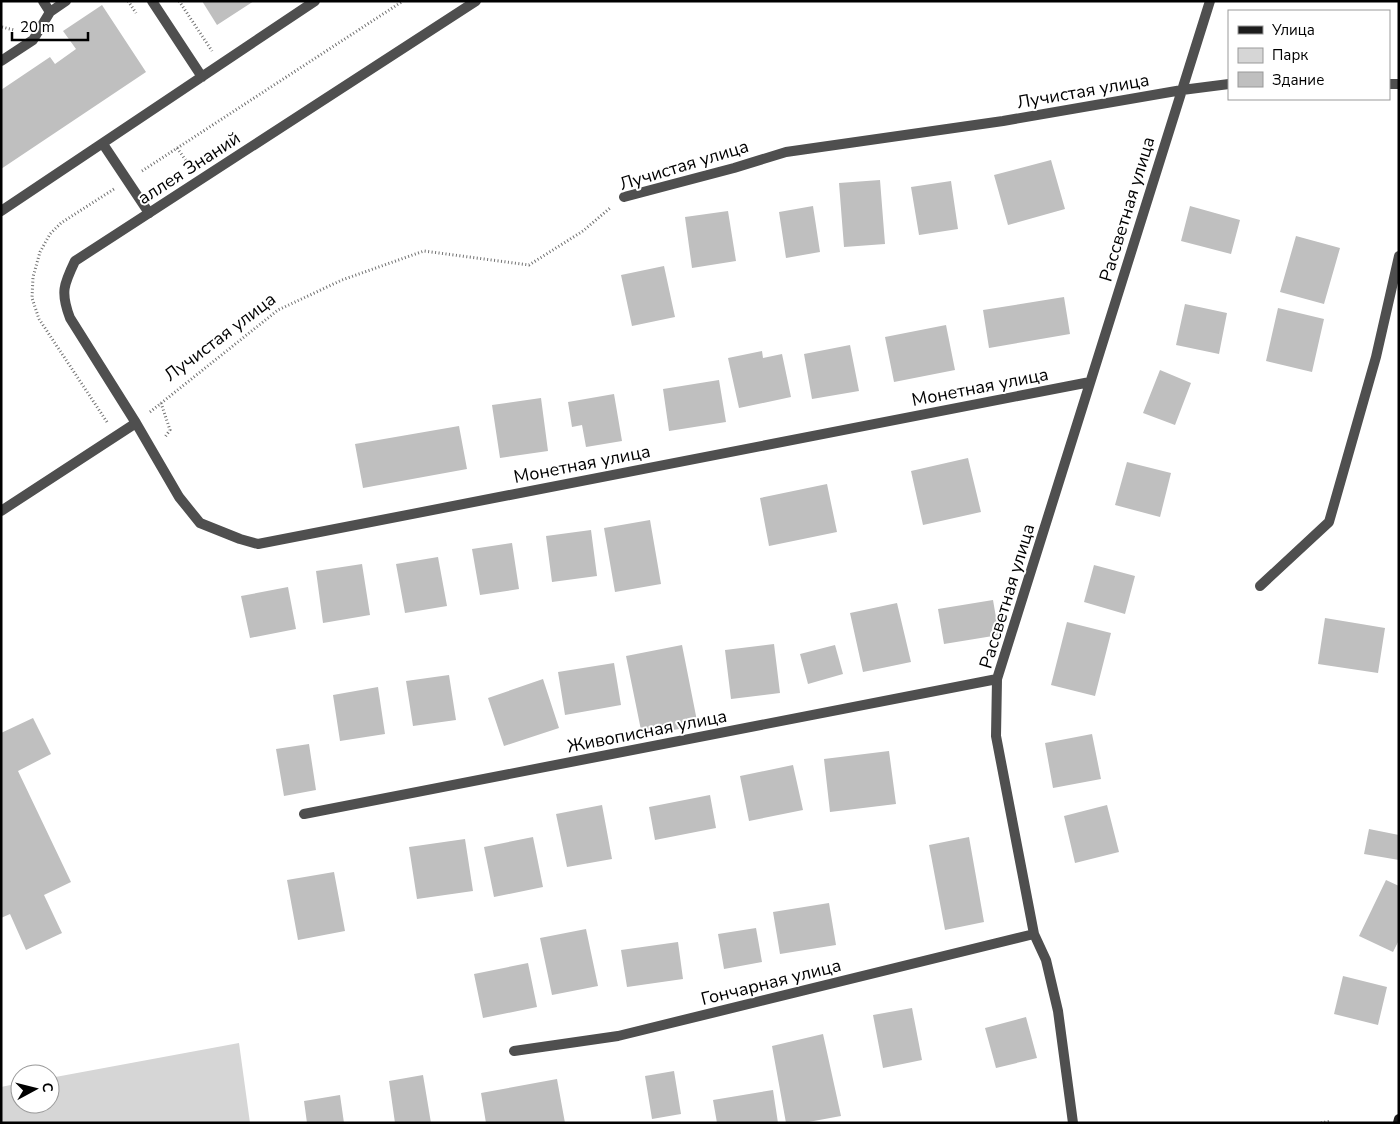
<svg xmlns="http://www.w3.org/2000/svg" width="1400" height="1124" font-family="'Nunito Sans',sans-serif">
	<rect width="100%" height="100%" fill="#fff"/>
	<path fill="#d6d6d6" d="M239 1043 250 1123H1V1087L20 1083V1104H50V1078Z"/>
	<path fill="#bfbfbf" d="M202 1H254L217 25Z
		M102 5 146 72 1 169V90L50 57 55 64 76 49 63 31Z
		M1051 160 1065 209 1008 225 994 175Z
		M880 180 885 244 844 247 839 183Z
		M951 181 958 229 919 235 911 187Z
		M813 206 820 252 786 258 779 212Z
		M1190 206 1240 220 1231 254 1181 241Z
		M728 211 736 261 692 268 685 217Z
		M1296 236 1340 248 1324 304 1280 292Z
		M664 266 675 317 632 326 621 275Z
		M1064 297 1070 334 989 348 983 310Z
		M1185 304 1227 313 1219 354 1176 345Z
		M1278 308 1324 319 1312 372 1266 361Z
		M946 325 955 370 894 382 885 337Z
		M850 345 859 391 812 399 804 354Z
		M762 351 763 358 782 354 791 397 739 408 728 358Z
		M1160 370 1191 383 1175 425 1143 413Z
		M719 380 726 422 669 431 663 389Z
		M614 394 622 441 586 447 582 425 572 427 568 402Z
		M541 398 548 451 500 458 492 405Z
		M459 426 467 469 363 488 355 444Z
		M968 458 981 512 923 525 911 471Z
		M1127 462 1171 473 1160 517 1115 505Z
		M827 484 837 532 769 546 760 498Z
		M650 520 661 584 615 592 604 528Z
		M591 530 597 576 552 582 546 536Z
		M512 543 519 589 480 595 472 549Z
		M438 557 447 606 405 613 396 564Z
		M362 564 370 615 323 623 316 571Z
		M1094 565 1135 576 1125 614 1084 602Z
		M288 587 296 629 250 638 241 596Z
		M993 600 999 635 944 644 938 609Z
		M897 603 911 662 863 672 850 613Z
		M1325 618 1385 628 1378 673 1318 664Z
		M1067 622 1111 633 1095 696 1051 685Z
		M774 644 780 693 731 699 725 650Z
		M682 645 698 726 642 735 626 656Z
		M835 645 843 674 808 684 800 654Z
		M614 663 621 705 565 715 558 672Z
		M449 675 456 720 413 726 406 681Z
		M543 679 559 728 504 746 488 698Z
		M378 687 385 734 340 741 333 695Z
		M33 718 51 754 18 771 71 882 44 895 62 933 26 950 10 914 1 918V733Z
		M1092 734 1101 779 1053 788 1045 743Z
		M309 744 316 790 284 796 276 749Z
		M889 751 896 804 830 812 824 759Z
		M793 765 803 810 749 821 740 776Z
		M710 795 716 828 655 840 649 807Z
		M602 805 612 859 567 867 556 814Z
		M1107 805 1119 852 1075 863 1064 816Z
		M1369 829 1399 835V860L1364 854Z
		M533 837 543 887 494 897 484 847Z
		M969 837 984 922 945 930 929 845Z
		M465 839 473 891 417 899 409 847Z
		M334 872 345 931 298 940 287 880Z
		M1386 880 1399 886V940L1393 952 1359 936Z
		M829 903 836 945 780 954 773 912Z
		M756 928 762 962 724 969 718 934Z
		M586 929 598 986 552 995 540 938Z
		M678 942 683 979 627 987 621 950Z
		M528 963 537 1007 483 1018 474 974Z
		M1343 976 1387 987 1378 1025 1334 1014Z
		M912 1008 922 1060 883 1068 873 1015Z
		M1026 1017 1037 1058 996 1068 985 1028Z
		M823 1034 841 1116 803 1123H786L772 1046Z
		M674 1071 681 1114 652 1119 645 1076Z
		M423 1075 431 1123H395L389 1081Z
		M557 1079 565 1123H486L481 1093Z
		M773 1090 778 1123H717L713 1100Z
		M340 1095 344 1123H307L304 1101Z"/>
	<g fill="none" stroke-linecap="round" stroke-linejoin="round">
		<path stroke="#717171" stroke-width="3" stroke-dasharray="1 2.5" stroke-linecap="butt" d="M128 1 136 13
			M179 1 212 51
			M2 27 14 30
			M177 148 190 166
			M142 171 403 1
			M161 403 170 430 165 437
			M150 412 278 310 342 280 424 251 529 265 583 231 610 208
			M107 422 39 319 32 298 33 277 40 252 50 234 61 223 114 189
			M1321 1123 1331 1121"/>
		<path stroke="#4f4f4f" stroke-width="10" d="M43 1 50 12
			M152 1 202 77
			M1 61 33 40 50 12 66 1
			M103 144 149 213
			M1 211 315 1"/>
		<path stroke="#4f4f4f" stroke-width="10" d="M476 1 75 261C64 284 60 292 70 318L136 423 179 497 200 523 240 539 258 544 1090 382
			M1389 84H1399
			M624 197 734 168 786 152 1003 121 1182 90 1229 84
			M1 511 136 423
			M1260 586 1329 522 1376 357 1399 256
			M304 814 997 679
			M514 1051 618 1036 1034 934
			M1073 1123 1058 1011 1046 960 1034 934 996 736 997 679 1210 1"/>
		<path stroke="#1c1c1c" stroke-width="10" d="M1398 1123 1399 1119"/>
	</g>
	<g text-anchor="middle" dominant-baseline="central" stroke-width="4" stroke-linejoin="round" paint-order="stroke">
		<g font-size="18" fill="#000" stroke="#fff">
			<text transform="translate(1083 91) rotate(-10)">Лучистая улица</text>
			<text transform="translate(684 165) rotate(-17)">Лучистая улица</text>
			<text transform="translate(189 168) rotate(-33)">аллея Знаний</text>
			<text transform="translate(1127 209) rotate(-73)">Рассветная улица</text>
			<text transform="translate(220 337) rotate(-37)">Лучистая улица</text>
			<text transform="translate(980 387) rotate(-11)">Монетная улица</text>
			<text transform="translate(582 464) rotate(-11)">Монетная улица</text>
			<text transform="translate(1007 596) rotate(-73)">Рассветная улица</text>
			<text transform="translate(647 731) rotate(-11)">Живописная улица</text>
			<text transform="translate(771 982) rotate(-14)">Гончарная улица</text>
		</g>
	</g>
	<rect width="1400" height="1124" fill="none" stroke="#000000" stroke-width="5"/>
	<rect x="1228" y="10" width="162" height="90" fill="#ffffff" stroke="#999999"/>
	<rect x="1238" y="26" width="25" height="8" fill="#1c1c1c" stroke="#999999"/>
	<text x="1272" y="35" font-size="15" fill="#000000">Улица</text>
	<rect x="1238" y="48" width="25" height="15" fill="#d6d6d6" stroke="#999999"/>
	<text x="1272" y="60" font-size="15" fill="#000000">Парк</text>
	<rect x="1238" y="72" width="25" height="15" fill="#bfbfbf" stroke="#999999"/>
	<text x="1272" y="85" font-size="15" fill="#000000">Здание</text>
	<g transform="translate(35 1089) rotate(83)"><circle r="24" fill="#ffffff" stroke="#999999"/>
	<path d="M0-4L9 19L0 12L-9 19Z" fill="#000000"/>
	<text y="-8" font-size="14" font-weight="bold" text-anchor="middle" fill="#000000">С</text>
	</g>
	<path d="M12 32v8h76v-8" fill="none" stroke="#000000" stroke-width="2.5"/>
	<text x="20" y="32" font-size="15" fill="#000000" stroke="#ffffff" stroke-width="4" paint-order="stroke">20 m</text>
</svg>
